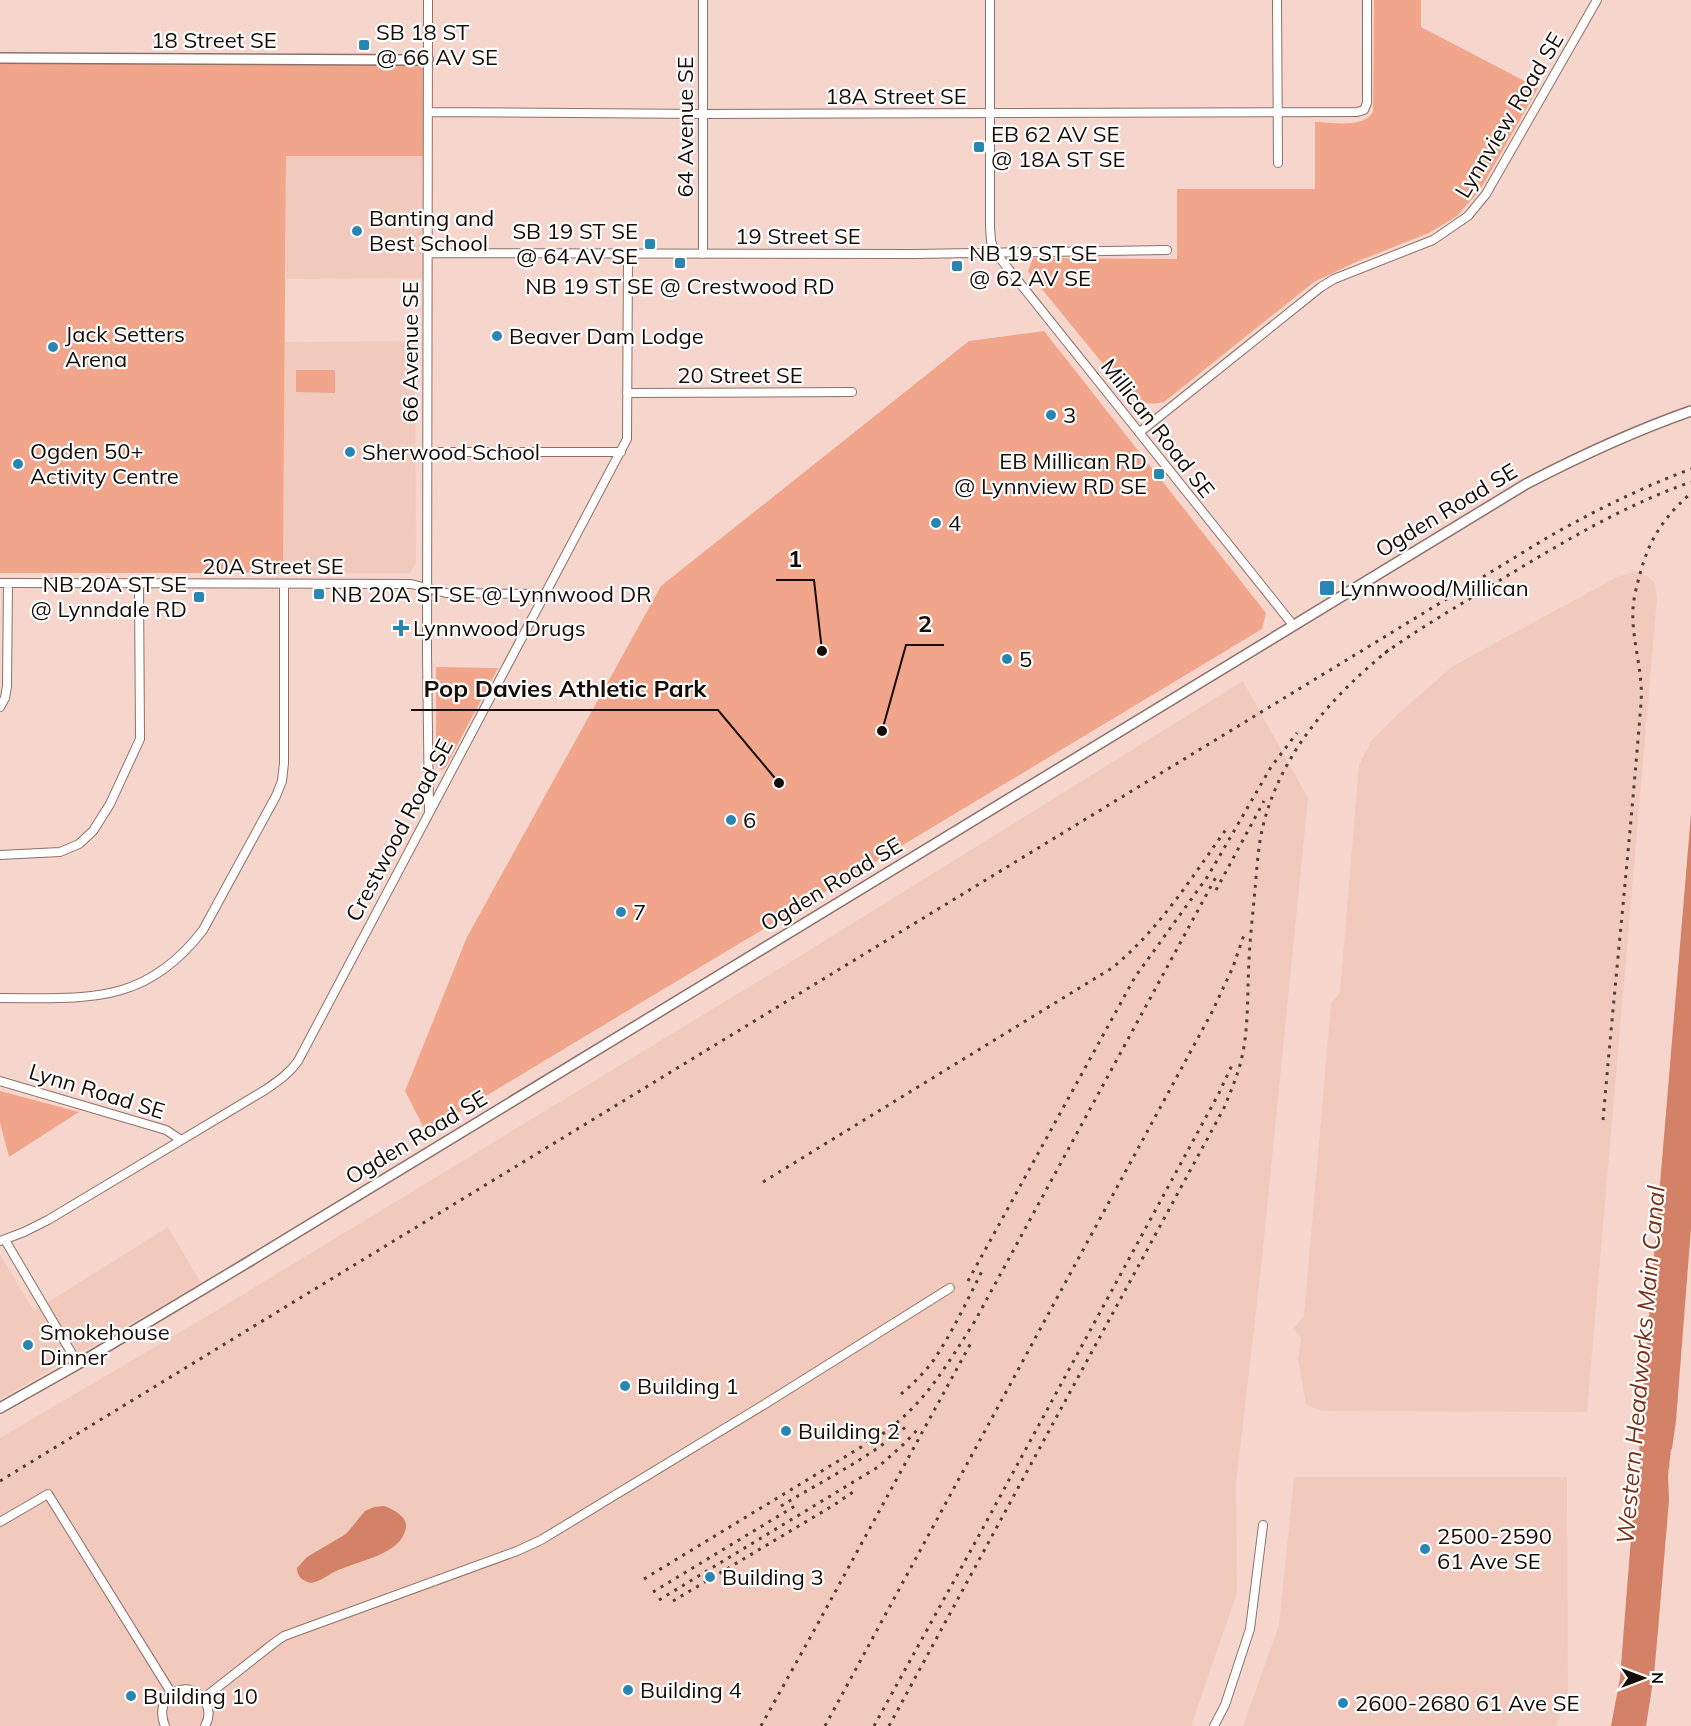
<svg xmlns="http://www.w3.org/2000/svg" width="1691" height="1726" font-family="Mulish,sans-serif">
	<rect width="100%" height="100%" fill="#f6d6cc"/>
	<path fill="#f1cabd" d="M286 156H428V278L286 279Z
		M415 341 416 563 410 573H283L285 342Z
		M1635 571 1647 576 1655 583 1657 599 1587 1412 1322 1411 1306 1405 1298 1359 1301 1338 1293 1329 1304 1316 1331 1004 1340 992 1359 765 1371 741 1397 715 1453 666 1615 578Z
		M1243 681 1308 798 1261 1268 1236 1484 1237 1593 1191 1726H0V1438L204 1318 800 956Z
		M168 1227 201 1283 0 1399V1254L34 1311Z
		M1294 1477H1567L1568 1697 1556 1726H1243L1279 1625Z"/>
	<path fill="#f1a68c" d="M1374 0H1421V27L1538 88 1480 190 1457 216 1429 233 1356 262 1314 282 1164 402C1146 406 1140 402 1126 392L1032 277 1028 271 1033 258 1177 259V189H1315V122C1333 122 1362 129 1373 112Z
		M0 58 428 59V156H286L283 573H0Z
		M1044 331 1266 613 1262 629 426 1132 405 1091 467 937 661 586 969 341Z
		M296 370H335V393L296 392Z
		M436 667 498 668 445 768 441 770 436 766Z
		M0 1091 79 1112 9 1157 0 1123Z"/>
	<path fill="#d38267" d="M1691 814V1228L1676 1421 1672 1449H1671L1668 1476 1669 1500 1659 1619 1654 1675 1646 1726H1611L1620 1678 1633 1512 1640 1466 1639 1435Z
		M384 1506C393 1509 408 1517 406 1528 401 1555 357 1561 336 1571 328 1575 321 1581 311 1583 303 1581 297 1577 297 1568L307 1557 346 1534 365 1511 374 1507Z"/>
	<g fill="none" stroke-linecap="round" stroke-linejoin="round">
		<g stroke="#8d7168" stroke-width="10">
			<path id="minor" d="M428 0 427 655 429 811
				M703 0V254
				M990 0V227L991 241 995 252 1293 625
				M1277 0 1278 163
				M428 112 703 114 1357 112 1364 110 1367 103V0
				M428 253 914 254 1167 250
				M627 393 852 392
				M1140 432 1321 287 1334 279 1433 240 1468 216 1486 194 1597 0
				M427 452H621
				M0 583 411 584 446 593 545 594
				M0 707 5 698 7 686 8 583
				M0 855 60 852 79 844 93 831 110 804 140 739 139 584
				M0 998C86 998 145 1006 203 930L276 796 282 781 284 763V584
				M0 1081 166 1130 181 1140
				M5 1240 78 1364
				M0 1241 24 1232 48 1220 265 1090C278 1081 289 1074 298 1061L627 439 628 253
				M0 1522 48 1494 172 1694
				M204 1698 274 1643 284 1636 517 1551 541 1540 765 1404 950 1288
				M165 1726C151 1692 193 1676 206 1703 210 1711 209 1719 205 1726
				M1214 1726 1225 1705 1250 1629 1263 1525"/>
		</g>
		<g stroke="#8d7168" stroke-width="12">
			<path id="tertiary" d="M0 58 416 60 428 59
				M0 1408 78 1364 250 1261 1526 484C1580 456 1634 431 1691 411"/>
		</g>
		<use href="#minor" stroke="#fff" stroke-width="8"/>
		<use href="#tertiary" stroke="#fff" stroke-width="9"/>
		<path stroke="#4e3f39" stroke-width="3" stroke-dasharray="3 6" stroke-linecap="butt" d="M1385 653C1421 627 1460 605 1497 582 1560 544 1622 506 1691 482
			M1216 890 1264 801
			M1603 1120C1615 981 1630 842 1641 703 1644 666 1627 631 1635 594 1645 549 1656 524 1691 493
			M763 1182 1112 968C1159 930 1192 877 1227 828
			M968 1281 1135 977 1208 876 1271 767 1297 733
			M901 1394C913 1384 924 1373 933 1361 952 1333 967 1301 982 1271
			M0 1481 1545 539C1592 512 1640 488 1691 469
			M781 1506C824 1480 871 1457 909 1424
			M644 1579 881 1435C926 1403 946 1366 975 1321L1216 877
			M653 1592 795 1506
			M659 1600 878 1467 905 1443 917 1430
			M673 1601 834 1505 853 1492
			M761 1726 816 1627 972 1341
			M825 1726 1212 1012 1233 967 1245 932
			M874 1726 971 1550 1219 1093 1233 1063
			M889 1726 1224 1108C1230 1093 1237 1077 1241 1061 1249 1029 1247 995 1249 961 1250 937 1253 913 1255 889 1257 868 1258 846 1263 826 1281 752 1333 695 1391 648"/>
	</g>
	<g fill="#2985b2" stroke="#fff" stroke-width="2">
		<rect x="358" y="39" width="12" height="12" rx="3"/>
		<rect x="973" y="141" width="12" height="12" rx="3"/>
		<circle cx="357" cy="231" r="6"/>
		<rect x="644" y="238" width="12" height="12" rx="3"/>
		<rect x="674" y="257" width="12" height="12" rx="3"/>
		<rect x="951" y="260" width="12" height="12" rx="3"/>
		<circle cx="497" cy="336" r="6"/>
		<circle cx="53" cy="347" r="6"/>
		<circle cx="1051" cy="415" r="6"/>
		<circle cx="350" cy="452" r="6"/>
		<circle cx="18" cy="464" r="6"/>
		<rect x="1153" y="468" width="12" height="12" rx="3"/>
		<circle cx="936" cy="523" r="6"/>
		<rect x="1319" y="580" width="16" height="16" rx="3"/>
		<rect x="313" y="588" width="12" height="12" rx="3"/>
		<rect x="193" y="591" width="12" height="12" rx="3"/>
		<path d="M398 619h6v6h6v6h-6v6h-6v-6h-6v-6h6z"/>
		<circle cx="1007" cy="659" r="6"/>
		<circle cx="731" cy="820" r="6"/>
		<circle cx="621" cy="912" r="6"/>
		<circle cx="28" cy="1345" r="6"/>
		<circle cx="625" cy="1386" r="6"/>
		<circle cx="786" cy="1431" r="6"/>
		<circle cx="1425" cy="1549" r="6"/>
		<circle cx="710" cy="1577" r="6"/>
		<circle cx="628" cy="1690" r="6"/>
		<circle cx="131" cy="1696" r="6"/>
		<circle cx="1343" cy="1703" r="6"/>
	</g>
	<g text-anchor="middle" dominant-baseline="central" stroke-width="4.5" stroke-linejoin="round" paint-order="stroke">
		<g font-size="22" fill="#160c08" stroke="#fff" text-anchor="start">
			<text x="376" y="32">SB 18 ST<tspan x="376" dy="25">@ 66 AV SE</tspan></text>
			<text x="991" y="134">EB 62 AV SE<tspan x="991" dy="25">@ 18A ST SE</tspan></text>
			<text x="369" y="218">Banting and<tspan x="369" dy="25">Best School</tspan></text>
			<text x="638" y="231" text-anchor="end">SB 19 ST SE<tspan x="638" dy="25">@ 64 AV SE</tspan></text>
			<text x="969" y="253">NB 19 ST SE<tspan x="969" dy="25">@ 62 AV SE</tspan></text>
			<text x="680" y="286" text-anchor="middle">NB 19 ST SE @ Crestwood RD</text>
			<text x="65" y="334">Jack Setters<tspan x="65" dy="25">Arena</tspan></text>
			<text x="509" y="336">Beaver Dam Lodge</text>
			<text x="1063" y="415">3</text>
			<text x="30" y="451">Ogden 50+<tspan x="30" dy="25">Activity Centre</tspan></text>
			<text x="362" y="452">Sherwood School</text>
			<text x="1147" y="461" text-anchor="end">EB Millican RD<tspan x="1147" dy="25">@ Lynnview RD SE</tspan></text>
			<text x="948" y="523">4</text>
			<text x="187" y="584" text-anchor="end">NB 20A ST SE<tspan x="187" dy="25">@ Lynndale RD</tspan></text>
			<text x="1340" y="588">Lynnwood/Millican</text>
			<text x="331" y="594">NB 20A ST SE @ Lynnwood DR</text>
			<text x="413" y="628">Lynnwood Drugs</text>
			<text x="1019" y="659">5</text>
			<text x="743" y="820">6</text>
			<text x="633" y="912">7</text>
			<text x="40" y="1332">Smokehouse<tspan x="40" dy="25">Dinner</tspan></text>
			<text x="637" y="1386">Building 1</text>
			<text x="798" y="1431">Building 2</text>
			<text x="1437" y="1536">2500-2590<tspan x="1437" dy="25">61 Ave SE</tspan></text>
			<text x="722" y="1577">Building 3</text>
			<text x="640" y="1690">Building 4</text>
			<text x="143" y="1696">Building 10</text>
			<text x="1355" y="1703">2600-2680 61 Ave SE</text>
		</g>
		<g font-size="22" fill="#160c08" stroke="#fff">
			<text x="214" y="40">18 Street SE</text>
			<text x="896" y="96">18A Street SE</text>
			<text transform="translate(1509 115) rotate(-59)">Lynnview Road SE</text>
			<text transform="translate(685 127) rotate(-90)">64 Avenue SE</text>
			<text x="798" y="236">19 Street SE</text>
			<text transform="translate(410 352) rotate(-90)">66 Avenue SE</text>
			<text x="740" y="375">20 Street SE</text>
			<text transform="translate(1158 428) rotate(52)">Millican Road SE</text>
			<text transform="translate(1446 510) rotate(-31)">Ogden Road SE</text>
			<text x="273" y="566">20A Street SE</text>
			<text transform="translate(399 830) rotate(-62)">Crestwood Road SE</text>
			<text transform="translate(831 884) rotate(-31)">Ogden Road SE</text>
			<text transform="translate(97 1091) rotate(17)">Lynn Road SE</text>
			<text transform="translate(416 1137) rotate(-31)">Ogden Road SE</text>
		</g>
		<g font-size="24" font-style="italic" fill="#7b3016" stroke="#fff">
			<text transform="translate(1640 1365) rotate(-85)">Western Headworks Main Canal</text>
		</g>
	</g>
	<path fill="none" stroke="#160c08" stroke-width="2" d="M822 651L814 580H776M882 731L906 645H944M779 783L718 710H411"/>
	<g fill="#160c08" stroke="#fff" stroke-width="2">
		<circle cx="822" cy="651" r="6"/>
		<circle cx="882" cy="731" r="6"/>
		<circle cx="779" cy="783" r="6"/>
	</g>
	<g font-size="24" text-anchor="middle" font-weight="bold" fill="#160c08" stroke="#fff" stroke-width="4.5" stroke-linejoin="round" paint-order="stroke">
		<text x="795" y="567">1</text>
		<text x="925" y="632">2</text>
		<text x="565" y="697">Pop Davies Athletic Park</text>
	</g>
	<g transform="translate(1643 1678) rotate(90)" stroke="#ffffff" stroke-width="4.5" paint-order="stroke">
	<path d="M0-4.5L10 22L0 15L-10 22Z" fill="#160c08"/>
	<text y="-9" font-size="16" font-weight="bold" text-anchor="middle" fill="#160c08">N</text>
	</g>
</svg>
